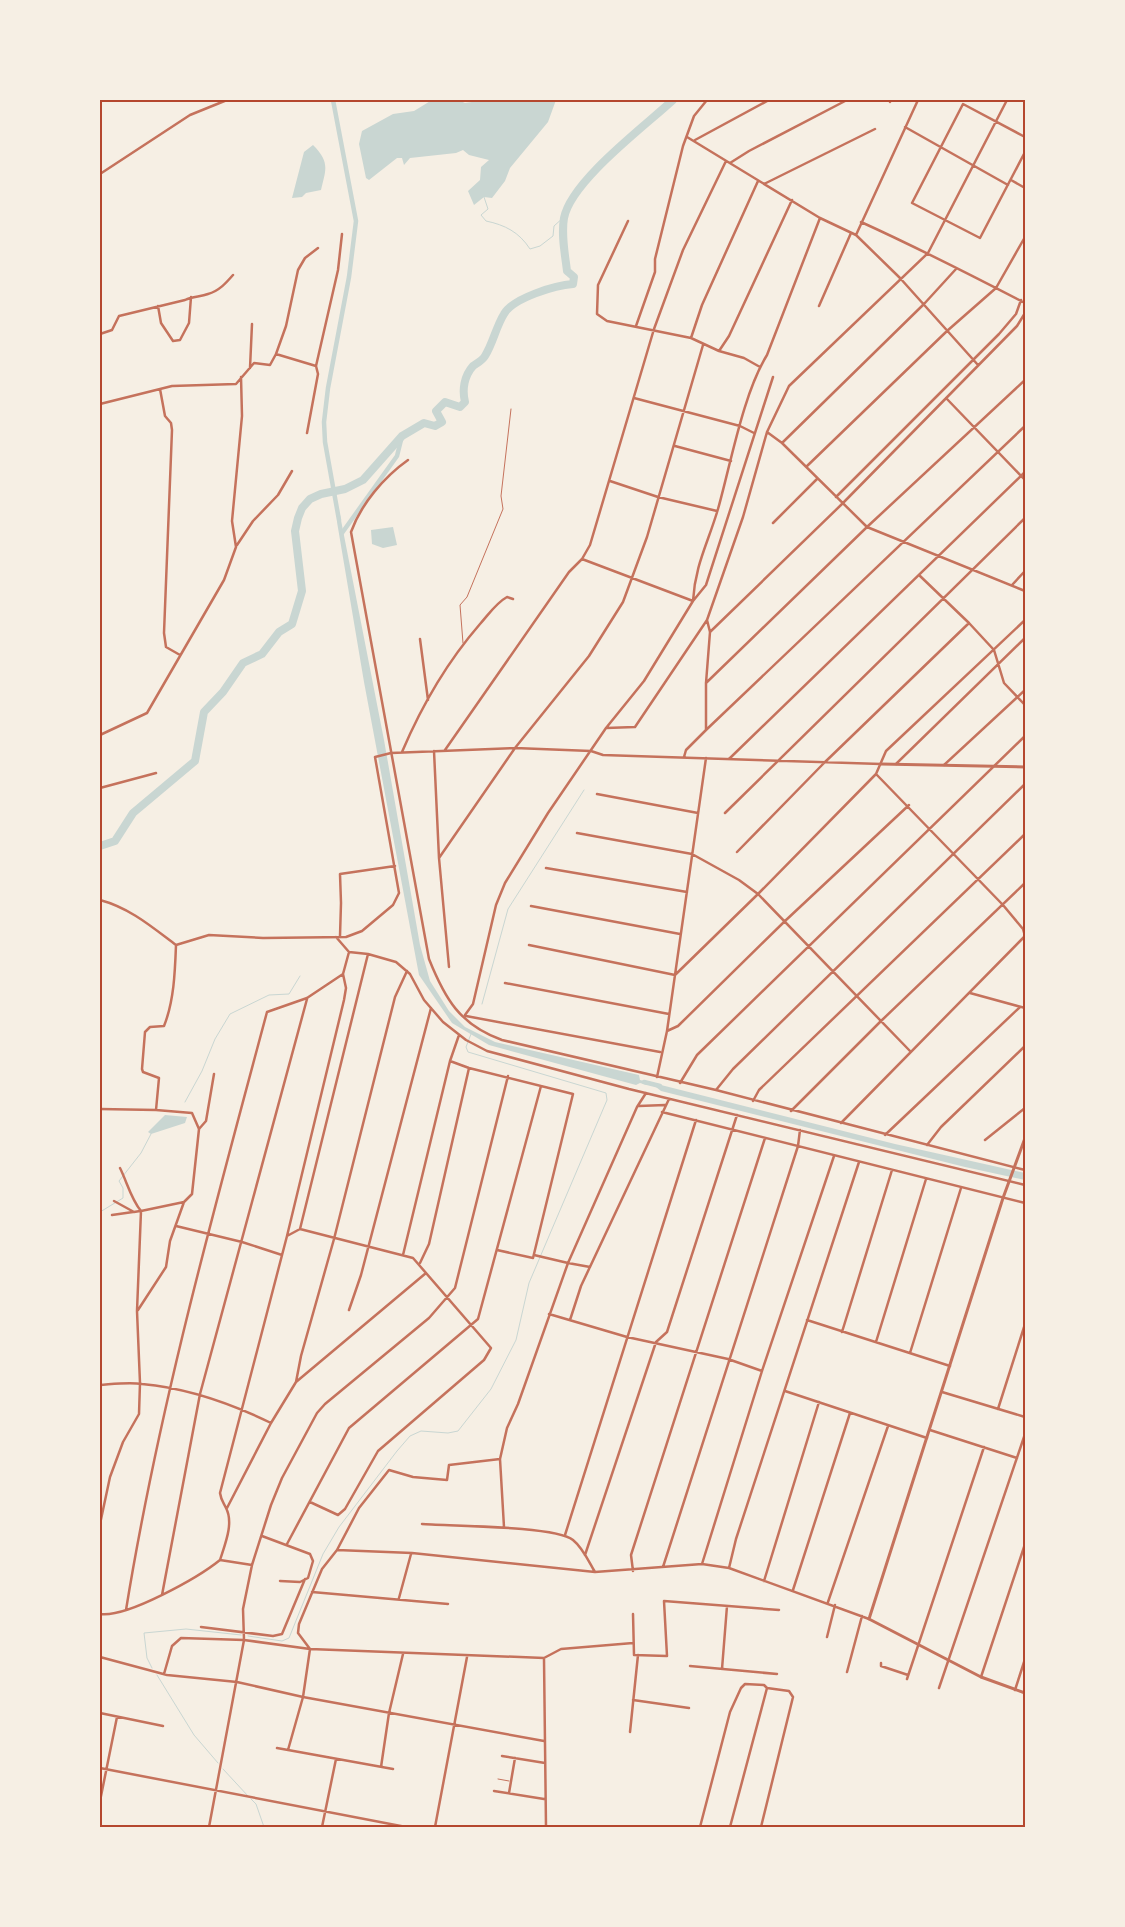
<svg xmlns="http://www.w3.org/2000/svg" width="1125" height="1927" font-family="'Alegreya Sans',sans-serif">
	<rect width="100%" height="100%" fill="#f6efe4"/>
	<path fill="#c9d6d2" d="M432 100H458L465 103 485 100H556L548 122 510 168 505 181 492 198 484 197 474 205 468 191 480 180 481 167 489 160 469 155 463 150 456 153 410 158 404 165 402 158H397L369 180 366 178 359 144 362 131 393 114 414 111Z
		M313 145C330 162 326 169 321 190L306 193 302 197 292 198 304 152Z
		M340 515 384 740 420 945 430 981 449 1011 465 1027 495 1042 639 1075 640 1080 648 1082 647 1085 640 1083 636 1085 489 1045 452 1023 419 975 364 682 337 522V516Z
		M393 527 397 545 383 548 372 544 371 530Z
		M657 1084 895 1144 1025 1173V1180L965 1167 661 1091 656 1087Z
		M165 1115 187 1117 185 1123 151 1134 148 1132Z"/>
	<g fill="none" stroke-linecap="round" stroke-linejoin="round">
		<path stroke="#c9d6d2" stroke-width="1" d="M484 197 488 209 481 215 486 221C505 225 519 232 530 249L540 246 553 236 554 226 564 217
			M482 1004 508 909 584 790
			M185 1102 202 1071 215 1039 230 1014 269 995 289 994 300 976
			M100 1212 123 1198V1188L119 1181 141 1153 151 1134
			M248 1636 282 1641 289 1638 323 1554 339 1527 397 1451 410 1436 421 1431 448 1433 458 1431 491 1389 516 1340 529 1283 607 1100 606 1093 468 1052 466 1047 471 1034
			M152 1668 147 1658 144 1633 186 1629 241 1635
			M157 1675 194 1735 218 1763
			M223 1769 248 1796
			M251 1799 256 1804 264 1827"/>
		<path stroke="#c9d6d2" stroke-width="4.5" d="M333 100 356 221 349 277 328 388 324 422 325 442 339 520
			M342 533 397 456 402 436
			M644 1082 660 1086"/>
		<path stroke="#c9d6d2" stroke-width="8" d="M100 846 115 841 133 813 195 761 204 712 223 692 243 663 262 654 279 632 292 624 302 591 295 531 298 518 302 508 310 499 321 494 345 489 363 480 402 436 424 423 435 426 442 422 436 411 445 402 460 407 465 402C462 390 464 376 473 366 477 363 482 361 485 356 493 343 496 327 504 314 513 298 556 285 573 284L574 277 567 271C565 254 561 235 564 218 571 181 645 126 673 100"/>
		<path stroke="#c5725c" stroke-width="1" d="M463 643 460 605 467 597 503 509 501 496 511 409
			M498 1779 509 1781"/>
		<path stroke="#c5725c" stroke-width="2.5" d="M889 100 890 102
			M905 127 1008 185
			M687 137 820 218 856 235 918 100
			M1025 137 963 104 912 203 980 238 1025 152
			M695 140 769 100
			M730 163 749 151 847 100
			M100 174 190 115 227 100
			M1011 180 1025 188
			M764 184 875 129
			M628 221 598 285 597 314 607 321 691 338 719 351 744 358 760 367
			M861 222C916 247 971 275 1025 303
			M856 235 900 278 978 365
			M158 306 161 323 173 341 180 340 189 323 191 297
			M819 306 851 233
			M636 326 655 272V259L683 146 694 116 707 100
			M100 334 112 330 119 316 185 300C193 296 200 297 208 294 219 291 226 283 233 275
			M691 338 702 305 758 181
			M719 351 729 336 792 200
			M276 354 286 326 298 270 305 258 318 248
			M250 368 252 324
			M160 389 165 416 171 423 172 430 164 633 166 647 180 655
			M634 398 740 426 754 433
			M946 398 1025 480
			M100 404 172 386 236 384 254 363 270 365 276 354 316 366
			M767 432 782 443 867 527 1025 591
			M307 433 318 374 316 366 338 270 342 234
			M782 443 924 304 956 269
			M675 446 731 461
			M408 460C384 477 361 504 351 532L429 959C445 999 460 1025 502 1040L716 1090 1025 1170
			M806 467 947 331 996 288 1025 237
			M610 481 658 497 717 511
			M836 497 999 334 1016 314 1021 300
			M773 523 817 479
			M237 545 253 521 278 495 292 471
			M582 559 693 601C695 565 708 543 718 509 731 463 743 394 767 355L820 218
			M919 575 969 623 994 650 1004 683 1025 705
			M1012 585 1025 571
			M710 632 842 504 1017 326 1025 313
			M420 639 428 700
			M706 683 867 527 1025 380
			M606 728 635 727 707 620 743 517 767 432 789 386 928 253 1007 100
			M706 730 1025 426
			M100 735 147 713 224 580 236 547 232 521 242 416 241 377
			M445 750 569 572 582 559 590 545 654 329 683 250 726 161
			M434 751 439 858 449 967
			M402 752C422 705 447 662 480 624 489 614 496 603 507 597L513 599
			M684 757 686 750 706 730V683L710 632 707 620
			M729 759 1025 472
			M896 764 1025 638
			M944 765 1025 690
			M100 788 156 773
			M597 794 698 813
			M725 813 1025 518
			M577 833 692 854 739 880 758 894 910 1051
			M737 852 824 763 969 623
			M439 858 515 748 589 656 623 602 647 537 703 345
			M546 868 687 892
			M100 900C130 908 152 927 176 945L209 935 263 938 346 937 362 931 393 905 399 893 375 757 391 753 515 748 591 751 603 755 881 764
			M531 906 680 934
			M340 936 341 903 340 874 395 866
			M336 937 349 952 368 954 396 962 410 974 424 1000 443 1022 466 1040 487 1051 629 1089 1025 1185
			M529 945 675 975 758 894 876 774 886 751 1025 620
			M505 983 669 1014
			M970 993 1025 1008
			M465 1015 473 1004 496 905 505 883 548 813 606 728 644 681 693 601 706 585 773 377
			M466 1016 660 1052
			M667 1031 678 1026 785 921 909 805
			M450 1061 469 1068 573 1094 533 1258 497 1250
			M657 1077 667 1031 706 758
			M680 1083 697 1055 1025 736
			M716 1090 733 1069 1025 784
			M753 1101 759 1090 1025 834
			M639 1106 665 1105
			M100 1109 156 1110 192 1113 199 1129 192 1194 184 1202 170 1241 166 1267 138 1310
			M156 1110 159 1078 143 1072 142 1069 145 1032 150 1027 164 1026C174 1001 175 972 176 945
			M791 1111 881 1021 1025 883
			M662 1112 1025 1203
			M841 1123 1025 936 1023 929 1003 905 876 774
			M199 1129 206 1121 214 1074
			M885 1135 1020 1007
			M985 1140 1025 1108
			M927 1145 941 1127 1025 1046
			M120 1168C127 1182 131 1199 141 1211
			M114 1201 134 1212 140 1211
			M112 1215 133 1212
			M176 1226 242 1242 282 1255
			M300 1229 368 954
			M287 1236 300 1229 413 1258 491 1348 484 1360 378 1451 345 1509 338 1515 310 1502
			M403 1255 450 1061 459 1035
			M534 1255 568 1263 637 1107 646 1093
			M420 1263 429 1244 469 1068
			M349 1310 361 1275 431 1008
			M549 1314 627 1337 728 1359 762 1371
			M570 1320 581 1286 669 1099
			M807 1320 950 1366
			M842 1332 892 1170
			M876 1342 926 1179
			M910 1353 961 1188
			M296 1382 301 1356 334 1239 395 997 407 971
			M100 1385C114 1384 129 1382 142 1384 188 1388 230 1403 271 1423
			M785 1391 927 1438
			M942 1392 1025 1417
			M998 1409 1025 1324
			M930 1430 1017 1458
			M227 1508 271 1423 296 1382 426 1273
			M100 1524 110 1477 123 1442 139 1414 140 1383 137 1311 141 1211 184 1202
			M422 1524C449 1526 556 1526 573 1540 583 1548 589 1562 595 1572
			M504 1527 500 1459 507 1428 518 1404 568 1263 590 1267
			M565 1535 696 1120
			M262 1536 310 1554 313 1561 308 1578 300 1582 280 1581
			M287 1544 349 1428 478 1319 541 1086
			M337 1550 412 1553 595 1572 702 1564 729 1568 869 1619
			M585 1555 656 1342 667 1332 737 1115
			M220 1560C225 1544 234 1523 226 1508 223 1502 221 1500 220 1493L287 1236 344 1000 346 988 343 974
			M702 1564 762 1371 834 1156
			M663 1567 798 1146 800 1130
			M729 1568 736 1539 859 1162
			M633 1571 631 1555 765 1138
			M764 1581 819 1402
			M793 1590 850 1413
			M312 1592 448 1604
			M162 1595 200 1394 307 999
			M399 1598 411 1554
			M828 1602 888 1426
			M126 1610C159 1407 214 1210 267 1012L307 998 343 974 349 952
			M100 1614C127 1618 199 1577 220 1560L252 1565
			M633 1614 634 1655 667 1656 664 1601 779 1610
			M201 1627 273 1636 282 1634 305 1579
			M827 1637 835 1605
			M100 1657 167 1675 237 1682 303 1697 544 1741
			M544 1659 546 1827
			M881 1663V1666L908 1675
			M690 1666 777 1674
			M722 1669 727 1606
			M847 1672 862 1616
			M164 1674 172 1646 181 1638 244 1640 310 1649 544 1658 561 1649 633 1643
			M981 1677 1025 1544
			M907 1679 984 1447
			M939 1688 1025 1434
			M1015 1690 1025 1659
			M633 1700 689 1708
			M100 1713 163 1726
			M630 1732 638 1655
			M277 1748 393 1769
			M288 1750 303 1697 310 1649 298 1633 299 1624 322 1569 337 1550 359 1508 389 1470 413 1477 447 1480 449 1465 500 1459
			M502 1756 545 1763
			M381 1767 389 1713 403 1654
			M100 1768 406 1827
			M494 1791 544 1799
			M509 1793 515 1758
			M100 1801 117 1717
			M209 1827 244 1640 243 1609 252 1565 271 1505 282 1478 317 1413 325 1404 429 1318 455 1288 508 1076
			M322 1827 336 1759
			M435 1827 467 1657
			M700 1827 730 1712 741 1688 745 1684 764 1685 767 1688 789 1691 793 1697 761 1827
			M730 1827 767 1688"/>
		<path stroke="#c5725c" stroke-width="3" d="M881 764 1025 767
			M1025 1138 1003 1198 869 1619 981 1677 1025 1693"/>
	</g>
	<rect width="1125" height="1927" fill="none" stroke="#f6efe4" stroke-width="202"/>
	<rect x="101" y="101" width="923" height="1725" fill="none" stroke="#b5482f" stroke-width="2"/>
</svg>
